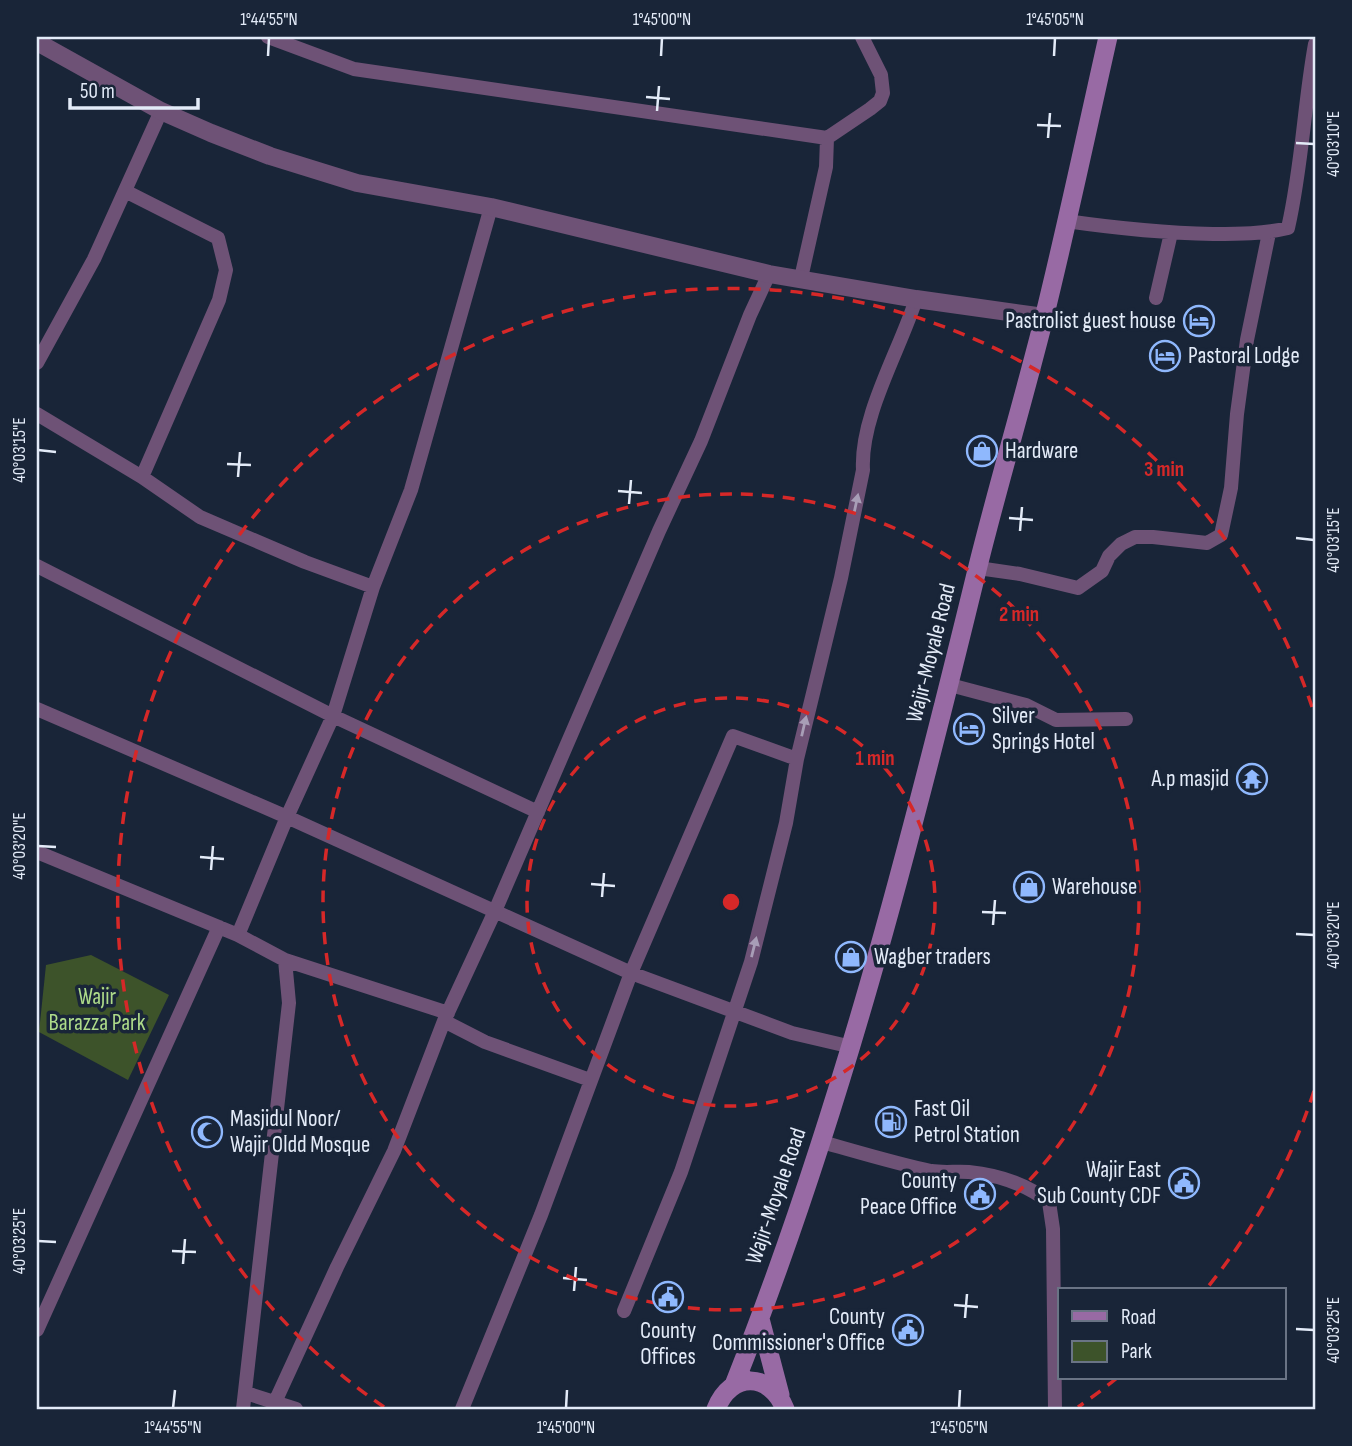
<svg xmlns="http://www.w3.org/2000/svg" width="1352" height="1446" font-family="'Sofia Sans Condensed',sans-serif">
	<rect width="100%" height="100%" fill="#192538"/>
	<path fill="#3d532a" d="M91 955 169 995 128 1080 39 1032 46 965Z"/>
	<g fill="none" stroke-linecap="round" stroke-linejoin="round">
		<path stroke="#6e5276" stroke-width="14" d="M268 37 354 69 827 138
			M125 191 218 238 226 270 219 300 142 477
			M1066 221C1115 228 1163 233 1213 234 1239 234 1263 234 1288 228 1302 167 1304 105 1315 44
			M801 278 826 167 827 138 870 109 880 101 883 93 881 75 862 37
			M1156 298 1171 233
			M37 363 94 259 161 111
			M37 414 142 477 200 517 305 562 373 587
			M37 566 333 716 538 812
			M978 568 1020 574 1078 588 1102 571 1109 556 1121 544 1135 537H1153L1207 543 1221 535 1231 488 1237 414 1247 340 1269 233
			M950 685 1026 705 1056 720 1126 719
			M37 709 287 817 631 973 792 1033 852 1047
			M37 852 238 935 285 960 289 1003 243 1409
			M238 935 287 817 333 716 373 587 411 490 491 207
			M285 960 448 1013
			M444 1021 485 1042 590 1080
			M822 1142C858 1152 894 1163 931 1171 944 1173 957 1171 969 1172 999 1175 1026 1184 1049 1202L1053 1229 1055 1409
			M624 1311 681 1172 751 962 786 823 797 759 841 578 863 470C860 416 900 350 916 299
			M37 1330 219 927
			M246 1393 296 1409
			M275 1402 337 1267 394 1151 444 1021 495 911 659 531 701 441 750 315 769 274
			M462 1409 541 1215 631 973 733 736 797 759"/>
		<path stroke="#6e5276" stroke-width="18" d="M37 42 161 111 211 133 270 156 357 183 491 207 769 274 916 299 1044 317"/>
		<path stroke="#986aa4" stroke-width="19" d="M760 1319 780 1395
			M734 1385C839 1121 910 845 977 570 998 485 1023 402 1044 318 1067 225 1087 130 1108 37
			M716 1409C731 1371 770 1372 785 1409"/>
	</g>
	<defs><path id="oneway-solid" d="M-6-.8H1V-3.2L6.5 0L1 3.2V.8H-6Z" transform="scale(1.75)"/></defs>
	<g fill="#a89eb7">
		<use href="#oneway-solid" transform="translate(856 504) rotate(-78)"/>
		<use href="#oneway-solid" transform="translate(804 726) rotate(-77)"/>
		<use href="#oneway-solid" transform="translate(754 947) rotate(-76)"/>
	</g>
	<path fill="none" stroke="#e3ebf8" stroke-width="2.5" d="M268 56 269 38M661 56 662 38M1054 56 1055 38M646 97 670 99M657 111 659 86M1037 125 1061 126M1048 138 1050 113M1296 143 1314 144M38 450 56 452M227 464 251 465M238 477 240 452M618 491 642 493M629 504 631 480M1009 518 1033 520M1020 531 1022 507M1296 538 1314 540M38 846 56 847M200 857 224 859M211 870 213 846M591 884 615 886M602 897 604 873M982 912 1006 913M993 925 995 900M1296 934 1314 935M38 1241 56 1242M172 1251 196 1252M183 1264 185 1239M563 1278 587 1280M574 1291 576 1267M954 1305 978 1307M965 1318 967 1294M1296 1329 1314 1330M173 1408 175 1390M566 1408 567 1390M959 1408 960 1390"/>
	<g fill="none" stroke="#d62828" stroke-width="3.5" stroke-dasharray="12 9">
		<circle cx="731" cy="902" r="204"/>
		<circle cx="731" cy="902" r="408"/>
		<path d="M1314 1091A613 613 0 0 1 1207 1288M1117 1378A613 613 0 0 1 1078 1407M384 1407A613 613 0 1 1 1314 713"/>
	</g>
	<defs>
		<g id="hotel-ring" transform="scale(1.575)"><circle r="9.5" fill="#192538" stroke="#8fb8fd" stroke-width="1.5"/><path d="M-6-4.5h1.5V1H6V5H4.5V3h-9V5H-6ZM-4 0a1.8 1.8 0 1 1 3.6 0ZM.5 0V-2.5h3Q6-2.5 6 0Z" fill="#8fb8fd"/></g>
		<g id="shop-ring" transform="scale(1.575)"><circle r="9.5" fill="#192538" stroke="#8fb8fd" stroke-width="1.5"/><path d="M-5-2.5h2.3a2.7 3.5 0 0 1 5.4 0H5L5.5 6h-11ZM-1.5-2.5h3a1.5 2.3 0 0 0-3 0Z" fill="#8fb8fd"/></g>
		<g id="temple-ring" transform="scale(1.575)"><circle r="9.5" fill="#192538" stroke="#8fb8fd" stroke-width="1.5"/><path d="M0-6L5-2H3V0L6.5 2.5H4V6H1.5V3h-3V6H-4V2.5H-6.5L-3 0V-2H-5Z" fill="#8fb8fd"/></g>
		<g id="fuel-ring" transform="scale(1.575)"><circle r="9.5" fill="#192538" stroke="#8fb8fd" stroke-width="1.5"/><path d="M-5.5-6h7V0h2V4h1.3V-2.5L3-4.5l.8-.8L6-3V5H2.5V1h-1V6h-7ZM-4.2-4.7v3.2H.2V-4.7Z" fill="#8fb8fd"/></g>
		<g id="mosque-ring" transform="scale(1.575)"><circle r="9.5" fill="#192538" stroke="#8fb8fd" stroke-width="1.5"/><path d="M3.5-4.9A6 6 0 1 0 3.5 4.9A5 5 0 1 1 3.5-4.9Z" fill="#8fb8fd"/></g>
		<g id="civic-ring" transform="scale(1.575)"><circle r="9.5" fill="#192538" stroke="#8fb8fd" stroke-width="1.5"/><path d="M-.6-6.5H3V-4.5H.6V-3L4-1V1h2V6H-6V1h2V-1L-.6-3ZM-1.2 2.5V6h2.4V2.5Z" fill="#8fb8fd"/></g>
	</defs>
	<g fill-rule="evenodd">
		<use href="#hotel-ring" x="1199" y="321"/>
		<use href="#hotel-ring" x="1165" y="356"/>
		<use href="#shop-ring" x="982" y="451"/>
		<use href="#hotel-ring" x="969" y="729"/>
		<use href="#temple-ring" x="1252" y="779"/>
		<use href="#shop-ring" x="1029" y="887"/>
		<use href="#shop-ring" x="851" y="957"/>
		<use href="#fuel-ring" x="891" y="1122"/>
		<use href="#mosque-ring" x="207" y="1132"/>
		<use href="#civic-ring" x="1184" y="1183"/>
		<use href="#civic-ring" x="980" y="1194"/>
		<use href="#civic-ring" x="668" y="1297"/>
		<use href="#civic-ring" x="908" y="1330"/>
	</g>
	<g text-anchor="middle" dominant-baseline="central" stroke-width="7" stroke-linejoin="round" paint-order="stroke">
		<g font-size="23" fill="#e3ebf8" stroke="#192538" text-anchor="start">
			<text x="1176" y="321" text-anchor="end">Pastrolist guest house</text>
			<text x="1188" y="356">Pastoral Lodge</text>
			<text x="1005" y="451">Hardware</text>
			<text x="992" y="716">Silver<tspan x="992" dy="26">Springs Hotel</tspan></text>
			<text x="1229" y="779" text-anchor="end">A.p masjid</text>
			<text x="1052" y="887">Warehouse</text>
			<text x="874" y="957">Wagber traders</text>
			<text x="914" y="1109">Fast Oil<tspan x="914" dy="26">Petrol Station</tspan></text>
			<text x="230" y="1119">Masjidul Noor/<tspan x="230" dy="26">Wajir Oldd Mosque</tspan></text>
			<text x="1161" y="1170" text-anchor="end">Wajir East<tspan x="1161" dy="26">Sub County CDF</tspan></text>
			<text x="957" y="1181" text-anchor="end">County<tspan x="957" dy="26">Peace Office</tspan></text>
			<text x="885" y="1317" text-anchor="end">County<tspan x="885" dy="26">Commissioner's Office</tspan></text>
			<text x="668" y="1331" text-anchor="middle">County<tspan x="668" dy="26">Offices</tspan></text>
		</g>
		<g font-size="23" fill="#e3ebf8" stroke="#192538">
			<text transform="translate(931 653) rotate(-76)">Wajir-Moyale Road</text>
			<text transform="translate(776 1196) rotate(-71)">Wajir-Moyale Road</text>
		</g>
		<g font-size="23" fill="#aedb8a" stroke="#192538">
			<text x="97" y="997">Wajir<tspan x="97" dy="26">Barazza Park</tspan></text>
		</g>
	</g>
	<circle cx="731" cy="902" r="10" fill="#d62828" stroke="#192538" stroke-width="3.5"/>
	<g font-size="21" text-anchor="middle" font-weight="bold" fill="#d62828" stroke="#192538" stroke-width="7" stroke-linejoin="round" paint-order="stroke">
		<text x="1164" y="476">3 min</text>
		<text x="1019" y="621">2 min</text>
		<text x="875" y="765">1 min</text>
	</g>
	<rect width="1352" height="1446" fill="none" stroke="#192538" stroke-width="77"/>
	<rect x="1058" y="1288" width="228" height="91" fill="#192538" stroke="#6a7485" stroke-width="2"/>
	<rect x="1072" y="1311" width="35" height="10" fill="#986aa4" stroke="#6a7485" stroke-width="2"/>
	<text x="1121" y="1324" font-size="21" fill="#e3ebf8">Road</text>
	<rect x="1072" y="1341" width="35" height="21" fill="#3d532a" stroke="#6a7485" stroke-width="2"/>
	<text x="1121" y="1358" font-size="21" fill="#e3ebf8">Park</text>
	<path d="M70 98v10h128v-10" fill="none" stroke="#e3ebf8" stroke-width="3.5"/>
	<text x="80" y="98" font-size="21" fill="#e3ebf8" stroke="#192538" stroke-width="5" paint-order="stroke">50 m</text>
	<rect x="38" y="38" width="1276" height="1370" fill="none" stroke="#e3ebf8" stroke-width="2.5"/>
	<g font-size="18" text-anchor="middle" fill="#e3ebf8">
		<text x="269" y="25">1°44'55"N</text>
		<text x="662" y="25">1°45'00"N</text>
		<text x="1055" y="25">1°45'05"N</text>
		<text transform="translate(1333 144) rotate(-90)" y="6">40°03'10"E</text>
		<text transform="translate(19 450) rotate(-90)" y="6">40°03'15"E</text>
		<text transform="translate(1333 540) rotate(-90)" y="6">40°03'15"E</text>
		<text transform="translate(19 846) rotate(-90)" y="6">40°03'20"E</text>
		<text transform="translate(1333 935) rotate(-90)" y="6">40°03'20"E</text>
		<text transform="translate(19 1241) rotate(-90)" y="6">40°03'25"E</text>
		<text transform="translate(1333 1330) rotate(-90)" y="6">40°03'25"E</text>
		<text x="173" y="1433">1°44'55"N</text>
		<text x="566" y="1433">1°45'00"N</text>
		<text x="959" y="1433">1°45'05"N</text>
	</g>
</svg>
